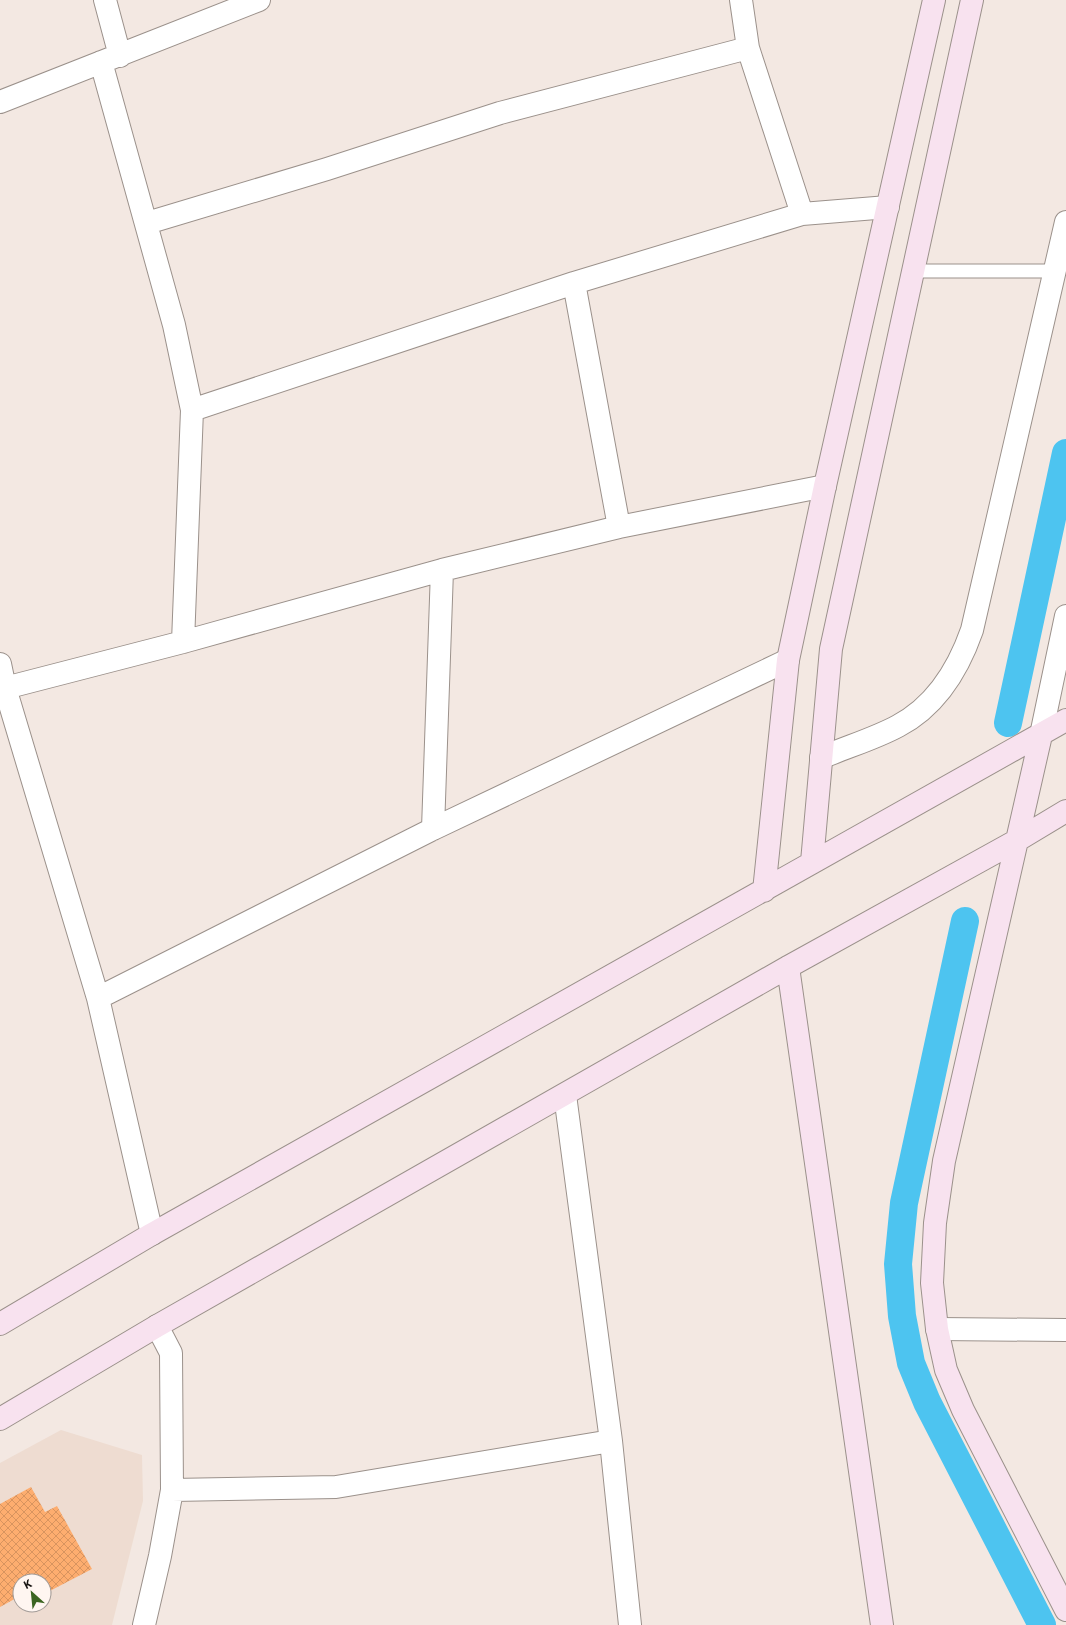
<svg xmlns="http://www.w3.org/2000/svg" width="1066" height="1625" font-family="Roboto,sans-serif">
	<defs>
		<pattern id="building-cross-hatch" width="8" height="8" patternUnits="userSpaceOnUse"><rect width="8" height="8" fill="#fdad6f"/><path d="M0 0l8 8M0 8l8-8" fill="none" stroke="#d8945f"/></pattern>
	</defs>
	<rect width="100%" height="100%" fill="#f3e8e2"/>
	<path fill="#eedcd1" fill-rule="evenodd" d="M61 1430 142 1455 143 1501 112 1625H0V1463ZM20 1581H44V1605H20Z"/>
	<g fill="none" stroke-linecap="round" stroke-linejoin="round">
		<path stroke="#4dc4f0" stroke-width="28" d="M1008 723 1066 453
			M965 921 904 1203 898 1264 902 1316 911 1363 927 1402 1042 1625"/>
	</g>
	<path fill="url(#building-cross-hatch)" d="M31 1487 45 1512 57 1506 92 1569 44 1594V1581H20V1596L0 1607V1504Z"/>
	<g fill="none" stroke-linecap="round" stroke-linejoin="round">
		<g stroke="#9b918b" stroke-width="15">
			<path id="lane" d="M913 271H1055"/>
		</g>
		<g stroke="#9b918b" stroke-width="24">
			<path id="street" d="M105 0 120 56
				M741 0 748 48 802 214
				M101 62 174 325 192 410 183 642
				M0 102 259 0
				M147 223 327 169 500 113 748 48
				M574 283 619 527
				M192 410 574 283 802 214 888 207
				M0 664 5 688 98 998 152 1234
				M5 688 183 642 442 570 619 527 825 486
				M1041 735 1066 616
				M821 758C846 747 874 739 898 726 936 706 958 670 972 630L1066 222
				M433 829 442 570
				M98 998 433 829 788 660
				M565 1095 611 1441 630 1625
				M937 1329 1066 1330
				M172 1490 336 1487 611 1441
				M144 1625 160 1556 172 1490 171 1353 157 1326"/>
		</g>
		<g stroke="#9b918b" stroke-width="24">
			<path id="secondary" d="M1041 735 944 1161 935 1223 932 1283 937 1329 946 1370 963 1410 1066 1610
				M812 862 831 649 972 0
				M764 891 788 660 825 486 934 0
				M788 967 882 1625
				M0 1324 152 1234 1066 720
				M0 1419 157 1326 788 967 1016 841 1066 811"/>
		</g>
		<use href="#lane" stroke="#fff" stroke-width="13"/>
		<use href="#street" stroke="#fff" stroke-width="22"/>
		<use href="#secondary" stroke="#f8e2ef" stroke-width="22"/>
	</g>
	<g transform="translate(32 1593) rotate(333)"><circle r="19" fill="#fff6f1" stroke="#a29b97"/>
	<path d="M0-3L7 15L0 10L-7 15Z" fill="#3b6521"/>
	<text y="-6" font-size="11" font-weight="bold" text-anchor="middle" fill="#171311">K</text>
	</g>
</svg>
